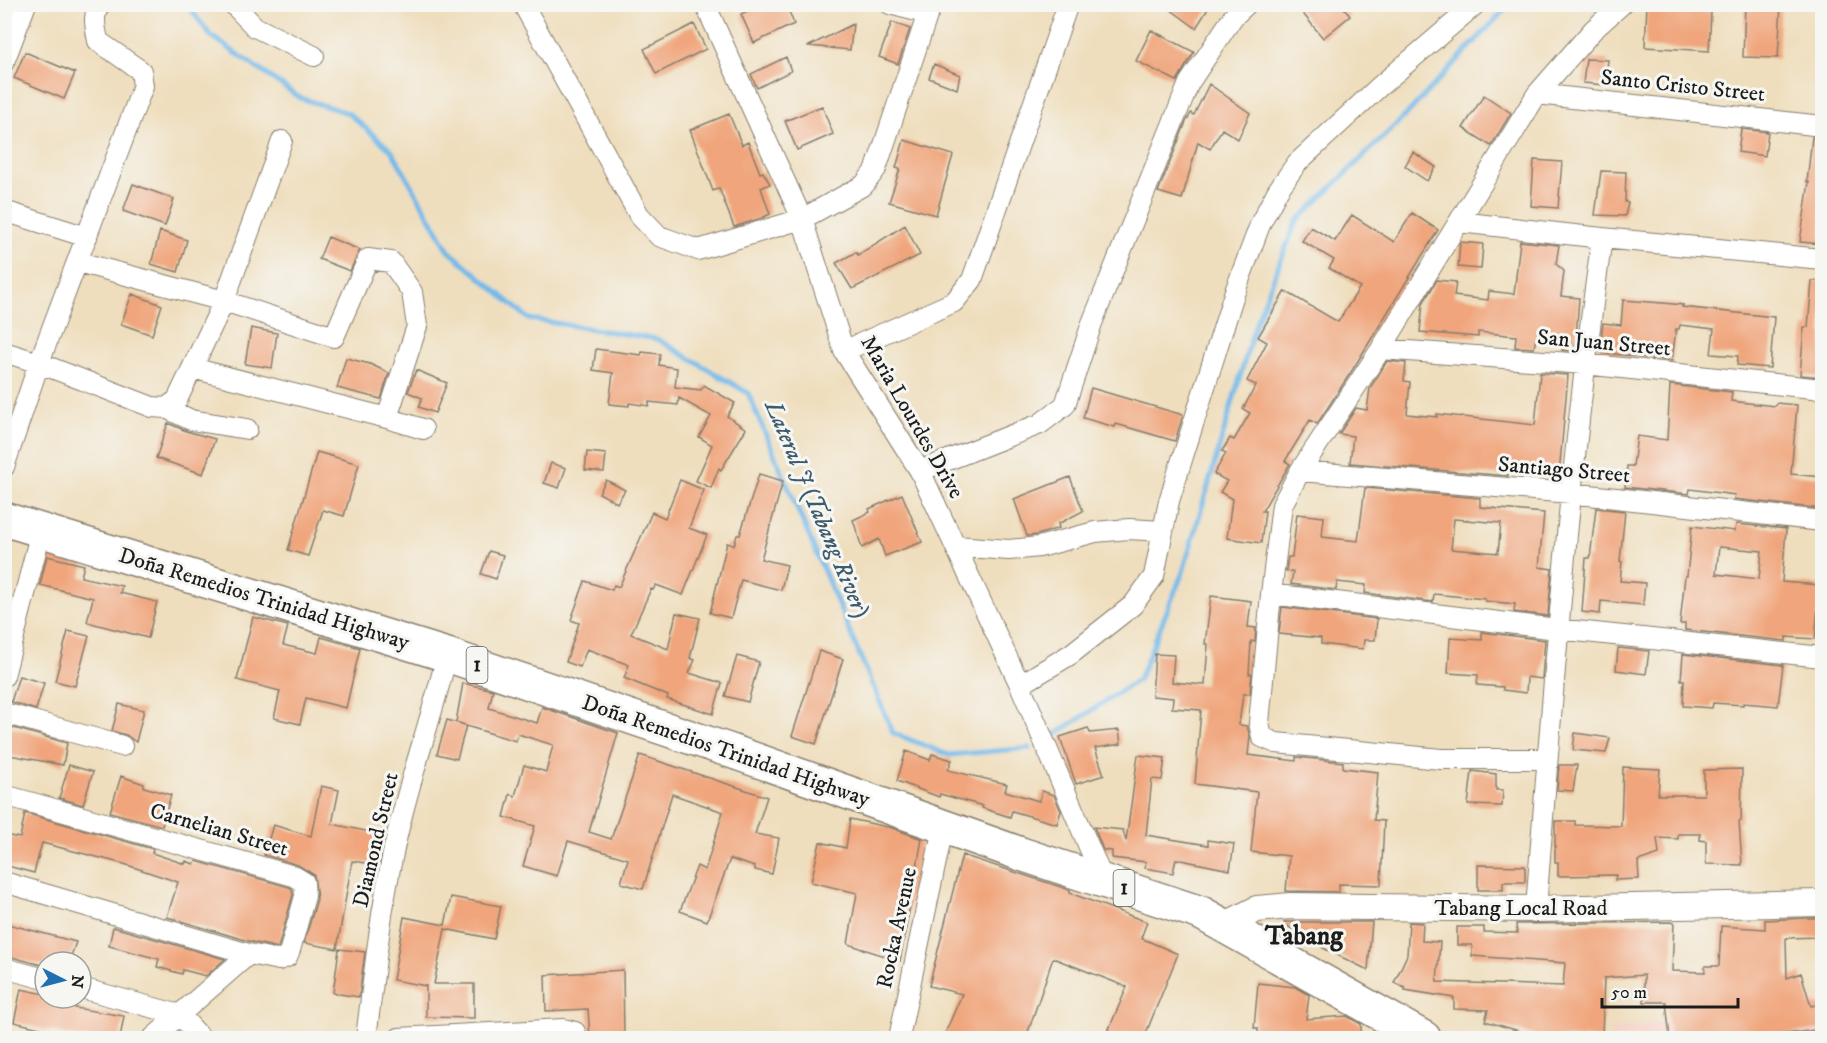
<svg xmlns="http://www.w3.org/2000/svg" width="1827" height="1043" font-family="'IM FELL DW Pica',serif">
	<rect width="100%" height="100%" fill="#f6f6f2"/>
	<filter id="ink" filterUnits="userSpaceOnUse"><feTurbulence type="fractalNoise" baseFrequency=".0167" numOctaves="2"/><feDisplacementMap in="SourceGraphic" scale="12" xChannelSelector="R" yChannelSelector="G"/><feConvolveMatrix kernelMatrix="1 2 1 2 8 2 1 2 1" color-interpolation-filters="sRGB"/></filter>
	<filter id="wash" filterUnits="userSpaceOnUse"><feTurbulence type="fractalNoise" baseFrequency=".008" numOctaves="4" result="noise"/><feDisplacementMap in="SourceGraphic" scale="24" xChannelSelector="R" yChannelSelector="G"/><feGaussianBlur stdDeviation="1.35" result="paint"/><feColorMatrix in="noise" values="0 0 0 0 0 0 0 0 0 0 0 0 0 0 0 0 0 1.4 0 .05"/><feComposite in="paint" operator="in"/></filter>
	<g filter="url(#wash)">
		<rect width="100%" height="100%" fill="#efdebd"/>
		<path fill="#f6d1c6" d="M1822 1000V1038H1612L1611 1029Z"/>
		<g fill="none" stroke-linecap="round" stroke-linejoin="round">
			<path stroke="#72b9e9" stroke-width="5" d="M187 4 210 35 300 98 348 113 392 151 449 251 529 319 657 339 748 393 893 733 949 755 1030 748
				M1053 736 1139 679 1183 572 1255 325 1296 222 1406 115 1510 4"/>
		</g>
		<g id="blocks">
			<path fill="#f0a57c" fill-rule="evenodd" d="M761 4H786L794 24 754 43 741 14Z
				M1163 4H1211L1196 28Z
				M1295 4H1341L1350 16 1323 38Z
				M1647 4H1677V10L1711 12 1709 51 1645 47Z
				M1745 4H1781L1778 58 1743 57Z
				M892 22 910 29 898 64 879 57Z
				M694 24 706 49 656 74 644 49Z
				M853 24 850 50 809 46Z
				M1151 30 1194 52 1177 81 1136 61Z
				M25 52 75 73 64 99 14 78Z
				M786 57 791 71 757 88 751 74Z
				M1586 59 1608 60 1605 85 1583 83Z
				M934 64 960 75 957 89 929 78Z
				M1209 84 1250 113 1238 139 1222 129 1210 149 1198 142 1182 199 1158 192 1186 122 1191 113 1194 115Z
				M1484 95 1511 113 1491 146 1463 128Z
				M822 106 833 134 797 150 785 121Z
				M729 114 742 145 748 142 760 173 763 172 770 184 761 188 770 214 762 218 734 227 719 188 713 191 690 130Z
				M1741 129 1768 132 1765 156 1738 152Z
				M1812 137 1822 138V244L1800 242 1809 182H1807Z
				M904 140 953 155 936 215 889 202 900 169 896 168Z
				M1413 152 1436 167 1427 181 1405 166Z
				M1534 160 1562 162 1558 208 1531 206Z
				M1601 171 1626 172 1625 202 1628 203 1625 216 1595 215Z
				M133 184 174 199 165 226 123 211Z
				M1412 213 1438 230 1353 369 1317 424 1310 420 1285 461 1290 464 1262 511H1265L1261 543 1227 538 1232 499 1220 492 1227 481 1214 474 1226 453 1222 451 1230 438 1234 440 1250 413 1243 409 1256 385 1247 381 1267 342 1258 337 1285 291 1338 322 1360 287 1329 268 1334 260 1302 241 1311 227 1335 241 1352 215 1394 242Z
				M905 225 920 255 852 289 836 263 856 252 858 255Z
				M160 231 187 240 178 272 151 264Z
				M328 237 360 250 350 271 319 259Z
				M1520 241 1559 245 1556 264 1564 271 1561 296 1579 298 1575 351 1562 350 1563 341 1536 338 1534 348 1515 347 1516 336 1478 332V337L1420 332 1423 303 1437 280 1456 282 1454 296 1488 300 1489 291 1514 294Z
				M1460 242 1483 244 1481 269 1458 267Z
				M1812 281H1822V377L1800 375 1804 327H1808Z
				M132 294 162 305 152 335 121 324Z
				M1623 300 1663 303 1683 305 1682 307 1774 317 1770 368 1737 365 1738 356 1711 354 1714 329 1680 325 1679 329H1676L1672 361 1599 352 1603 323 1621 325Z
				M251 328 277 333 272 368 245 364Z
				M596 349 641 355 642 352 660 354 659 365 677 368 675 387 701 390 704 385 735 403 727 416 746 429 721 470 719 468 711 488 696 481 712 445 699 437 711 416 679 398 678 405 649 402V406L629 403V406L609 404 613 373 593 370Z
				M346 358 370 364 389 373 381 399 337 388Z
				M1387 361 1406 363 1404 381 1410 382 1407 414 1437 417V414L1535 425 1540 373 1568 375 1559 475 1508 470V476L1350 463 1353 436 1339 434 1356 408 1367 410 1370 388Z
				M416 370 447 383 435 413 419 407 422 398 408 392Z
				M1670 385 1732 392 1731 401 1775 406 1776 403 1797 405 1791 474 1822 477V509L1734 499 1735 495 1690 489 1689 494 1625 487 1627 466H1633L1637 436 1667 440Z
				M1091 388 1183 415 1175 441 1116 424 1115 427 1083 418Z
				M168 423 186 431 215 439 203 474 156 458Z
				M317 452 359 464 344 516 323 510 308 556 288 550Z
				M587 452 606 454 604 472 585 470Z
				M551 463 566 468 559 488 544 483Z
				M759 474 783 481 761 559 787 565 781 590 741 580 731 618 710 613 727 543 734 545 737 535H740Z
				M1070 477 1083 511 1058 524 1059 528 1037 535 1027 536 1014 499Z
				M606 480 625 490 617 503 599 493Z
				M680 480 704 490 689 528 707 535 683 595 656 585 653 590 651 589 631 634 668 649 676 613 700 618 690 658 695 660 689 673 722 683 713 714 667 699 668 696 624 678 629 665 587 649 580 667 566 662 579 623 571 620 585 581 612 590 614 585 619 587 652 512 665 518Z
				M1365 488 1480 498V507L1544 513 1539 567 1552 569 1548 616 1514 612 1515 604 1485 601V599L1434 594 1433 602 1365 593 1366 585 1337 582 1336 590 1291 584 1293 572 1286 571 1288 557H1292L1297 514 1324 517 1322 537 1358 541ZM1454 519 1501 523 1498 553 1451 549Z
				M902 494 922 542 885 556 879 539 862 548 853 520 870 512 869 509Z
				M1596 508 1625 511 1620 561 1622 562 1620 581 1645 583 1643 605 1601 601 1600 614 1582 612 1586 558H1590Z
				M1736 524 1786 529 1782 582 1820 585 1815 639 1786 637V641L1685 630V624H1680L1685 576H1687L1692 526 1735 531ZM1719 547 1762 551 1759 579 1716 574Z
				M489 551 503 555 496 579 481 574Z
				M47 556 84 565 81 577 122 586 120 593 157 602 148 638 87 622 93 598 40 585Z
				M1211 596 1251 601 1248 627 1256 628 1255 642 1251 641 1249 674H1252L1250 694H1243L1239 725 1247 726 1250 737 1248 755 1296 761V757L1343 762V768L1378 772 1374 820 1384 821 1381 885 1339 884V892L1286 891 1289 856 1251 852 1257 792 1195 784 1201 710 1172 708 1173 698 1152 696 1155 654 1174 655 1172 682 1205 685 1208 644H1205Z
				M1282 607 1377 619 1375 640H1364L1363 649 1321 644V638L1279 634Z
				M253 617 288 626 283 645 317 653 321 637 360 648 346 708 306 698 300 724 274 718 280 691 237 680Z
				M68 631 89 636 75 686 55 681Z
				M1482 632 1545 640 1542 679 1527 677 1526 693 1503 690V687L1477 685 1478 675 1448 673 1450 638 1482 640Z
				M1618 648 1649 651 1646 674 1616 670Z
				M819 651 843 659 816 744 792 736Z
				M1683 654 1783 665 1778 706 1743 703V705L1713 703 1712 708 1683 706 1684 680H1681Z
				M737 656 759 662 748 702 725 696Z
				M19 676 44 683 36 710 11 702Z
				M463 683 493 690 489 708 537 723 542 707 618 733 589 832 611 839 640 755 767 797 755 834 779 838 772 874 755 870V867L730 859 707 921 680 911 697 866 705 870 723 812 672 794 643 889 621 883 628 859 568 841 557 876 523 866 535 826 504 817 510 794 515 796 524 765 546 772 553 745 518 734 516 741 466 726 457 759 437 754 447 720 465 725 456 722Z
				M119 704 144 710 136 742 126 735 112 731Z
				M7 726 67 743 63 765 4 754V737Z
				M1088 728 1090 733 1119 730 1121 744 1095 748 1104 775 1076 784 1060 737Z
				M1575 733 1610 738 1606 753 1573 750Z
				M906 751 930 760 932 754 952 760 948 770 1007 784 1005 791 1039 801 1042 791 1054 795 1061 811 1057 824 1012 811 1010 817 982 808 983 806 940 794 939 797 897 781Z
				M1138 755 1165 758 1162 780 1152 779 1146 835 1208 845V840L1234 844 1230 870 1176 859 1173 873 1145 868 1146 862 1112 858V851L1103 850 1094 827 1123 830 1126 841Z
				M69 765 93 772 83 805 59 798Z
				M1559 765H1577L1573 791 1557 790Z
				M1623 767 1660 769 1658 795H1704V770L1742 769 1741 821H1739L1742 865 1706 864V841L1700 840V834H1678V839L1657 838 1659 854 1638 861 1639 879 1615 880 1616 875 1558 876V862H1555V821H1575V825L1621 826Z
				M1472 771 1496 774V790H1503L1502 806 1468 805Z
				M121 776 144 784V787L171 795 162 826 110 812Z
				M321 786 339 790 332 824 385 835 379 865 352 861 337 949 304 943 317 899 314 875 298 865 264 855 273 825 311 836Z
				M25 813 153 849 152 853 185 864 186 861 194 864 196 861 289 887 292 889 293 895 278 948 252 942 167 917 178 882 124 864 42 843 34 873 4 865V835L20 838Z
				M850 819 892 828 922 839 900 961 848 944 857 893 811 882 820 842 846 848Z
				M962 855 1070 890V893L1147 922 1141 938 1178 954 1144 1038H1105L1127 987 1053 958 1026 1038H943L962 994 929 986Z
				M1478 865 1525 866V882H1503V890H1478Z
				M451 897 501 906 494 939 445 929 434 984H474V1018L426 1017V986L393 980 404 917 445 925Z
				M1806 918H1821V937L1786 938 1787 978 1801 973 1811 1006 1822 1004V1029L1756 1038H1670L1666 1002H1644V975L1604 978 1602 1038H1543L1485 1021 1488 1010 1454 1009V998L1405 990V988L1394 983 1407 955 1409 922 1423 923 1422 941 1440 942 1437 982 1563 986 1565 963 1472 956V945H1457V927H1484V932L1517 933 1516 924 1674 922 1672 971 1705 972V966H1719L1721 926 1765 929V920Z
				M1284 922H1372L1368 970 1325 949 1284 924Z
				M4 923 76 942 69 962H45V966L4 955Z
				M113 927 225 959 206 976 183 970 182 974 157 967 159 959 109 946Z
				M339 949 365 952 359 997 333 993Z
				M623 970 624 1038H590L588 1009 546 1011 545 975Z
				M1258 983 1295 987 1309 995 1306 1019 1347 1016 1361 1024V1038H1258V1028H1254Z
				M21 989 45 994V998L76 1005 75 1008 124 1016 120 1038H82L14 1022Z"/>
		</g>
	</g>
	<g filter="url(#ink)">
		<use href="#blocks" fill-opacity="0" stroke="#867d6c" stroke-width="1.5"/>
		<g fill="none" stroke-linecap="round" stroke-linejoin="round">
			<g stroke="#867d6c" stroke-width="22">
				<path id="minor" d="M233 4 255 27 314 56
					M523 4 639 215 659 236 698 250 802 219 864 185 876 169 931 4
					M705 4 802 219 844 351 920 471 1020 685 1104 882
					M890 4 928 14
					M4 62 26 4
					M1537 94 1822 126
					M4 211 87 237
					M1459 222 1602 238 1822 259
					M78 262 224 301 334 337 368 259 391 262 412 292 417 326 387 418
					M1381 349 1584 364 1822 389
					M844 351 954 302 972 280 1068 4
					M4 352 39 363 152 407 166 408 177 400 224 301 282 141
					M192 368 387 418 423 429
					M166 408 191 420 247 429
					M4 467 39 363 143 86 141 71 98 41C96 29 91 14 101 4
					M920 471 1040 424 1065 405 1092 323 1189 83 1233 17 1247 4
					M1300 471 1571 493 1822 521
					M956 546 1009 550 1039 547 1095 532 1129 529 1162 531
					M1271 594 1557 629 1822 657
					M4 676 41 531
					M1020 685 1071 654 1133 605 1154 576 1169 501 1234 294 1261 222 1278 190 1297 163 1380 86 1476 4
					M4 713 122 746
					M1547 759H1441L1276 743 1262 737 1259 723 1271 594 1282 505 1300 471 1381 349 1537 94 1593 30 1622 4
					M4 795 294 876 304 882 305 896 290 950 287 957 279 960 249 954 4 882
					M1536 909C1553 685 1570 461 1602 238
					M4 968 45 979
					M81 988 180 1015
					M180 1015 201 1038
					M153 1038 249 954
					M366 1038C375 968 382 896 399 827 413 769 433 713 447 655
					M399 1038 563 1029 575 1032 577 1038
					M899 1038 943 828"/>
			</g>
			<g stroke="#867d6c" stroke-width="28">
				<path id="tertiary" d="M1224 926 1257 909 1290 906 1536 909 1822 903"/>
			</g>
			<g stroke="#867d6c" stroke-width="36">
				<path id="trunk" d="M4 519 447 655 728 750 1021 854 1201 913 1424 1038"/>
			</g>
			<use href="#minor" stroke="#fff" stroke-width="20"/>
			<use href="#tertiary" stroke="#fff" stroke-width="26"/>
			<use href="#trunk" stroke="#fff" stroke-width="33"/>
		</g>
	</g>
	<g text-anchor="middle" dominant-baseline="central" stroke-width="6" stroke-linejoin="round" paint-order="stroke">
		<g fill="#f6f6f2" stroke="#5d5d5c" stroke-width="1.5">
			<rect x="466.5" y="647" width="21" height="36" rx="4.5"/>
			<rect x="1113.5" y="870" width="21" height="36" rx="4.5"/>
		</g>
		<g font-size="21" font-weight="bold" fill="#1c1c1c">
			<text x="477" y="665">1</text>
			<text x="1124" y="888">1</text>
		</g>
		<g font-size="22" fill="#1c1c1c" stroke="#f6f6f2">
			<text transform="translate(1683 86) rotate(6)">Santo Cristo Street</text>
			<text transform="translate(1604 343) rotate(5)">San Juan Street</text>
			<text transform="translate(912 417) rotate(60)">Maria Lourdes Drive</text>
			<text transform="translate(1564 470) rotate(5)">Santiago Street</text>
			<text transform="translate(264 599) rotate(17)">Doña Remedios Trinidad Highway</text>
			<text transform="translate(726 751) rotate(19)">Doña Remedios Trinidad Highway</text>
			<text transform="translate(219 830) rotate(16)">Carnelian Street</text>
			<text transform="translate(376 840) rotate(-77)">Diamond Street</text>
			<text x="1521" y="908">Tabang Local Road</text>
			<text transform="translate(897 928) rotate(-78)">Rocka Avenue</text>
		</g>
		<g font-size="24" font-style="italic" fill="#3e5b6e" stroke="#f6f6f2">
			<text transform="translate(817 509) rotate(67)">Lateral J (Tabang River)</text>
		</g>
		<g font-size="26" font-weight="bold" fill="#1c1c1c" stroke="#f6f6f2">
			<text x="1304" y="936">Tabang</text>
		</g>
	</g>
	<rect width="1827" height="1043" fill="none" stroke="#f6f6f2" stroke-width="24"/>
	<g transform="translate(63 980) rotate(96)"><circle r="28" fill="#f6f6f2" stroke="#9f9f9c" stroke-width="1.5"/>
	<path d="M0-4.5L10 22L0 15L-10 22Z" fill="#1f6fb2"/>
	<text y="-9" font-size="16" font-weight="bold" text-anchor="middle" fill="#1c1c1c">N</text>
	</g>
	<path d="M1602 998v9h136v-9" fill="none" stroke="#1c1c1c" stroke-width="3"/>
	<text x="1611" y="998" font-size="18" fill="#1c1c1c" stroke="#f6f6f2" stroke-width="4.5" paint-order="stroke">50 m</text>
</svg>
